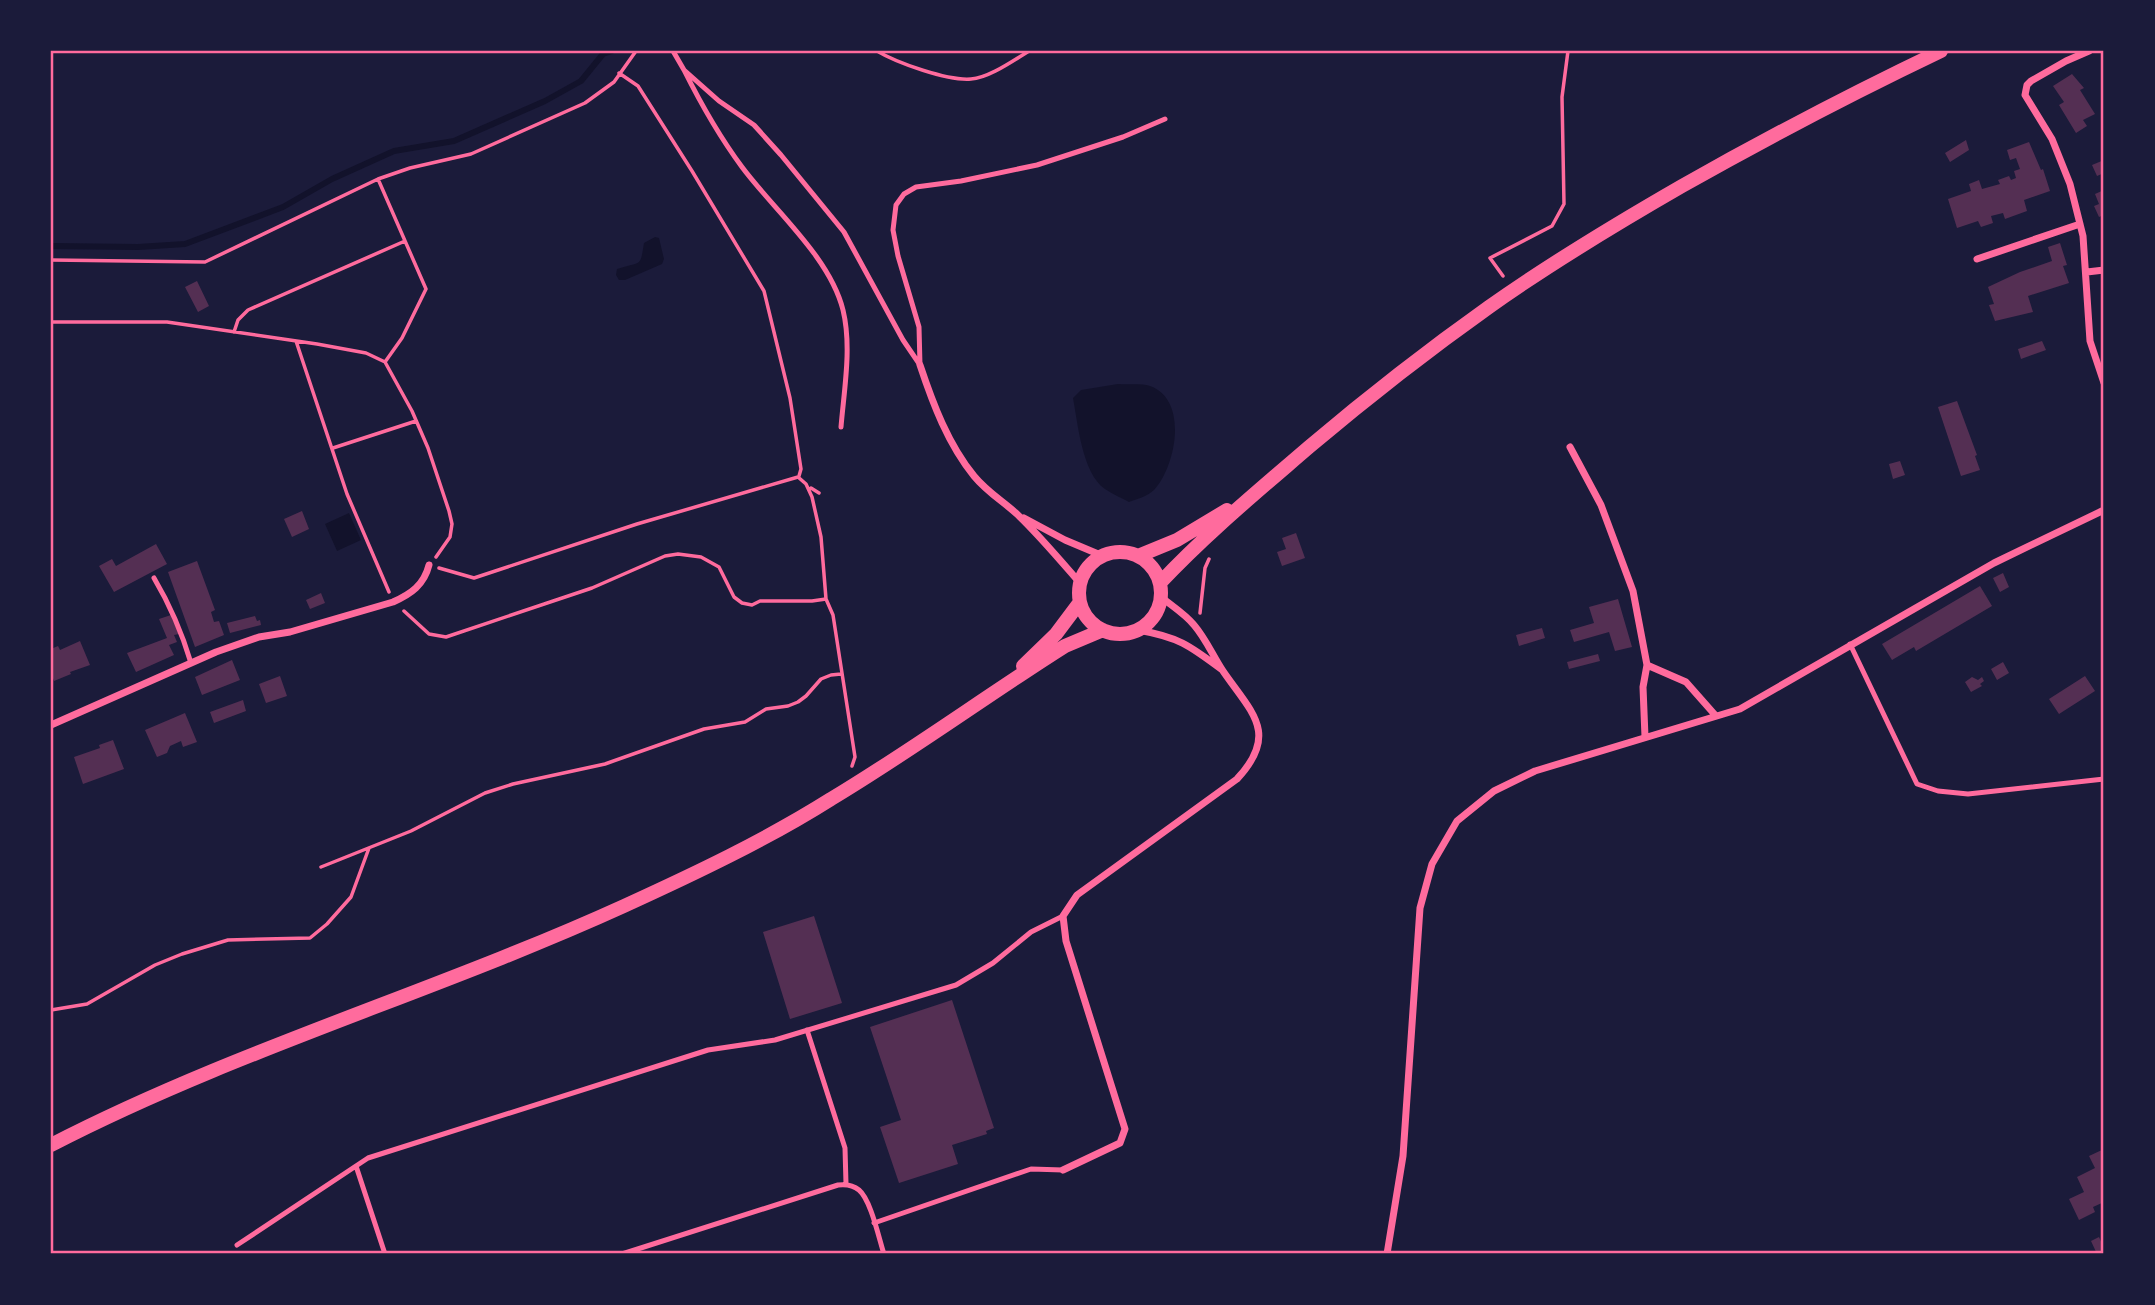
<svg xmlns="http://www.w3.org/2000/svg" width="2155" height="1305" font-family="'Space Grotesk',sans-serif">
	<rect width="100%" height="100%" fill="#1b1b3a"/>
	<path fill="#12122b" d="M655 237 659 238 664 259 662 264 625 280H619L616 275 617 269C642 261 640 268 644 243Z
		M1118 384C1127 385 1141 383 1150 386 1189 400 1176 466 1154 490 1148 496 1137 499 1129 502 1122 498 1112 494 1105 489 1082 473 1078 424 1073 398L1081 390Z
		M349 513 361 540 337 551 325 524Z"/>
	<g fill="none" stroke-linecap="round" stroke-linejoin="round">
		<path stroke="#12122b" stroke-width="6" d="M51 246 138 247 185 244 283 207 332 179 394 151 454 141 545 101 581 81 603 54 612 51"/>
	</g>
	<path fill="#542f53" d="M2072 74 2084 88 2080 90 2095 114 2083 120 2087 126 2076 133 2059 105 2064 102 2053 86Z
		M1966 140 1969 150 1950 162 1945 153Z
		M2029 142 2041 170 2043 169 2050 191 2024 200 2027 211 2005 219 2003 213 1991 216 1993 223 1981 227 1978 221 1957 228 1948 199 1971 191 1969 184 1979 180 1982 189 2000 184 1998 180 2009 176 2011 180 2016 178 2014 171 2020 169 2016 158 2010 160 2007 150Z
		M2104 160V173L2097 176 2092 165Z
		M2104 190V215L2099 217 2094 206 2099 204 2095 194Z
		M2060 243 2067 265 2063 266 2069 283 2028 296 2033 312 1995 321 1989 305 1994 304 1988 287 2020 272 2052 261 2048 247Z
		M197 281 209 306 198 312 185 287Z
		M2042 341 2046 350 2021 359 2018 349Z
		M1957 401 1977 455 1975 456 1980 470 1961 476 1938 407Z
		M1900 461 1905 475 1893 479 1889 464Z
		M302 511 309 529 292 537 284 519Z
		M1296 533 1305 558 1282 566 1277 552 1286 549 1282 538Z
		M156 544 167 564 114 592 99 566 112 559 116 566Z
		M197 561 215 610 211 612 214 622 219 621 224 635 195 647 168 572Z
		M2003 573 2009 587 2000 592 1993 578Z
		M1980 586 1992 606 1916 651 1914 647 1892 660 1882 644Z
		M321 593 325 603 310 609 306 600Z
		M1618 599 1632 647 1615 651 1609 632 1574 642 1570 630 1594 623 1589 607Z
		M171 615 179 634 174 635 177 642 169 645 174 655 136 672 127 653 167 638 159 619Z
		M255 616 257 621 260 620 261 625 230 633 227 623Z
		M1542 628 1545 638 1519 646 1516 635Z
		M80 641 90 665 70 672 71 674 54 681 51 673V649L58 646 60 650Z
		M1598 654 1600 661 1569 669 1567 662Z
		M232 660 240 680 202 695 195 677Z
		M2003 662 2009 673 1997 680 1991 669Z
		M280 676 287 696 266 703 259 684Z
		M2085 676 2095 691 2059 714 2049 699Z
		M1972 677 1978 680 1982 677 1984 681 1980 684 1982 686 1971 692 1965 682Z
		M243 700 246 711 214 723 210 712Z
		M185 713 197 742 183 747 181 741 170 746 167 753 157 757 145 730Z
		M113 740 124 769 83 784 74 757 100 748 99 745Z
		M814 916 842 1003 790 1019 763 932Z
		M952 1000 994 1128 986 1131 987 1134 952 1145 958 1164 899 1183 880 1127 901 1120 870 1027Z
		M2104 1149V1202L2093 1207 2095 1212 2079 1220 2069 1199 2084 1192 2077 1177 2095 1168 2089 1156Z
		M2099 1237 2104 1248 2103 1254H2097L2091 1241Z"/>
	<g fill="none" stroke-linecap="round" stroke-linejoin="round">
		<path stroke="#ff6b9d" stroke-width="3.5" d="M877 51C897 63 948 81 971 79 989 78 1014 60 1029 51
			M619 73 638 86 692 171 764 291 790 398 801 469 799 476
			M378 179 426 289 402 338 385 362
			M51 260 205 262 378 179 410 168 471 154 585 103 614 82 636 51
			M1503 276 1490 258 1552 226 1564 204 1562 97 1568 51
			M51 322H167L317 344 366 353 385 362 412 411 428 448 449 511 452 524 450 537 436 557
			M234 332 238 320 248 310 405 241
			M296 341 347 494 389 592
			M333 448 416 421
			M798 477 806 484 812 497 821 537 826 599 833 615 855 757 852 766
			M811 488 819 493
			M439 568 474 578 637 524 798 477
			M404 611 429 634 446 637 592 588 665 556 678 554 701 557 719 567 734 597 742 603 752 605 760 601H812L826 599
			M1200 613 1205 568 1209 559
			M321 867 411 831 485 793 513 784 605 764 704 729 745 722 766 709 788 706 798 702 806 696 821 679 831 675 841 674
			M51 1010 87 1004 155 965 182 954 228 940 310 938 327 924 351 897 369 848"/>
		<path stroke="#ff6b9d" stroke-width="5" d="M673 51 684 70 719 101 754 125 781 155 844 232 903 340 920 365
			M684 70C701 104 719 136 742 167 773 209 830 257 843 310 852 347 844 390 841 427
			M920 365 919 327 898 256 893 230 896 205 904 194 916 187 961 181 1037 165 1123 137 1165 119
			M154 578C170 605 182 633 191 663
			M1850 644 1917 784 1938 791 1968 794 2104 779
			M807 1030 845 1148 846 1184
			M356 1166 385 1254
			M874 1223 1031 1169 1063 1170
			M237 1245 368 1158 708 1050 775 1040 956 985 993 963 1031 932 1063 916
			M622 1254 838 1185C846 1184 853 1185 859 1190 871 1200 879 1239 884 1254"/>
		<path stroke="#ff6b9d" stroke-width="7" d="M2089 51 2066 61 2031 81 2027 85 2025 95 2052 139 2070 184 2083 236 2090 341 2104 383
			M1977 259 2080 224
			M2087 272 2104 270
			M920 365C933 404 948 444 974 476 987 492 1004 502 1018 515 1040 536 1060 560 1080 583
			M1570 447 1601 505 1633 591 1647 665 1643 687 1645 737
			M1024 518 1065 540 1103 556
			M1138 630C1178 637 1189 645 1221 669
			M1647 665 1686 682 1716 716
			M51 725 216 652 259 637 290 632 393 602C411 594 424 585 429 565
			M1063 1170 1120 1143 1125 1129 1066 941 1063 916 1077 895 1237 779C1280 733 1251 712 1223 671 1213 656 1206 639 1194 625 1185 614 1172 606 1161 597
			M1387 1254 1403 1156 1420 908 1432 864 1457 821 1494 791 1535 771 1740 709 1994 563 2104 510"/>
		<path stroke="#ff6b9d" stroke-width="14" d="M1079 593a41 41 0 1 1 82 0a41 41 0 1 1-82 0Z
			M1138 556 1177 540 1227 510
			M1160 583C1206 534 1258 491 1309 447 1367 398 1427 351 1489 307 1551 263 1616 224 1682 186 1767 138 1853 93 1941 51
			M1023 666 1056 634 1080 602
			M51 1145C235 1050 435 992 624 906 694 874 766 840 831 799 911 751 986 696 1065 646L1103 630"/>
	</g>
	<rect width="2155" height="1305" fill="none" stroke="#1b1b3a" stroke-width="105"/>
	<rect x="52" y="52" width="2050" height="1200" fill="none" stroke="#ff6b9d" stroke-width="2.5"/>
</svg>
